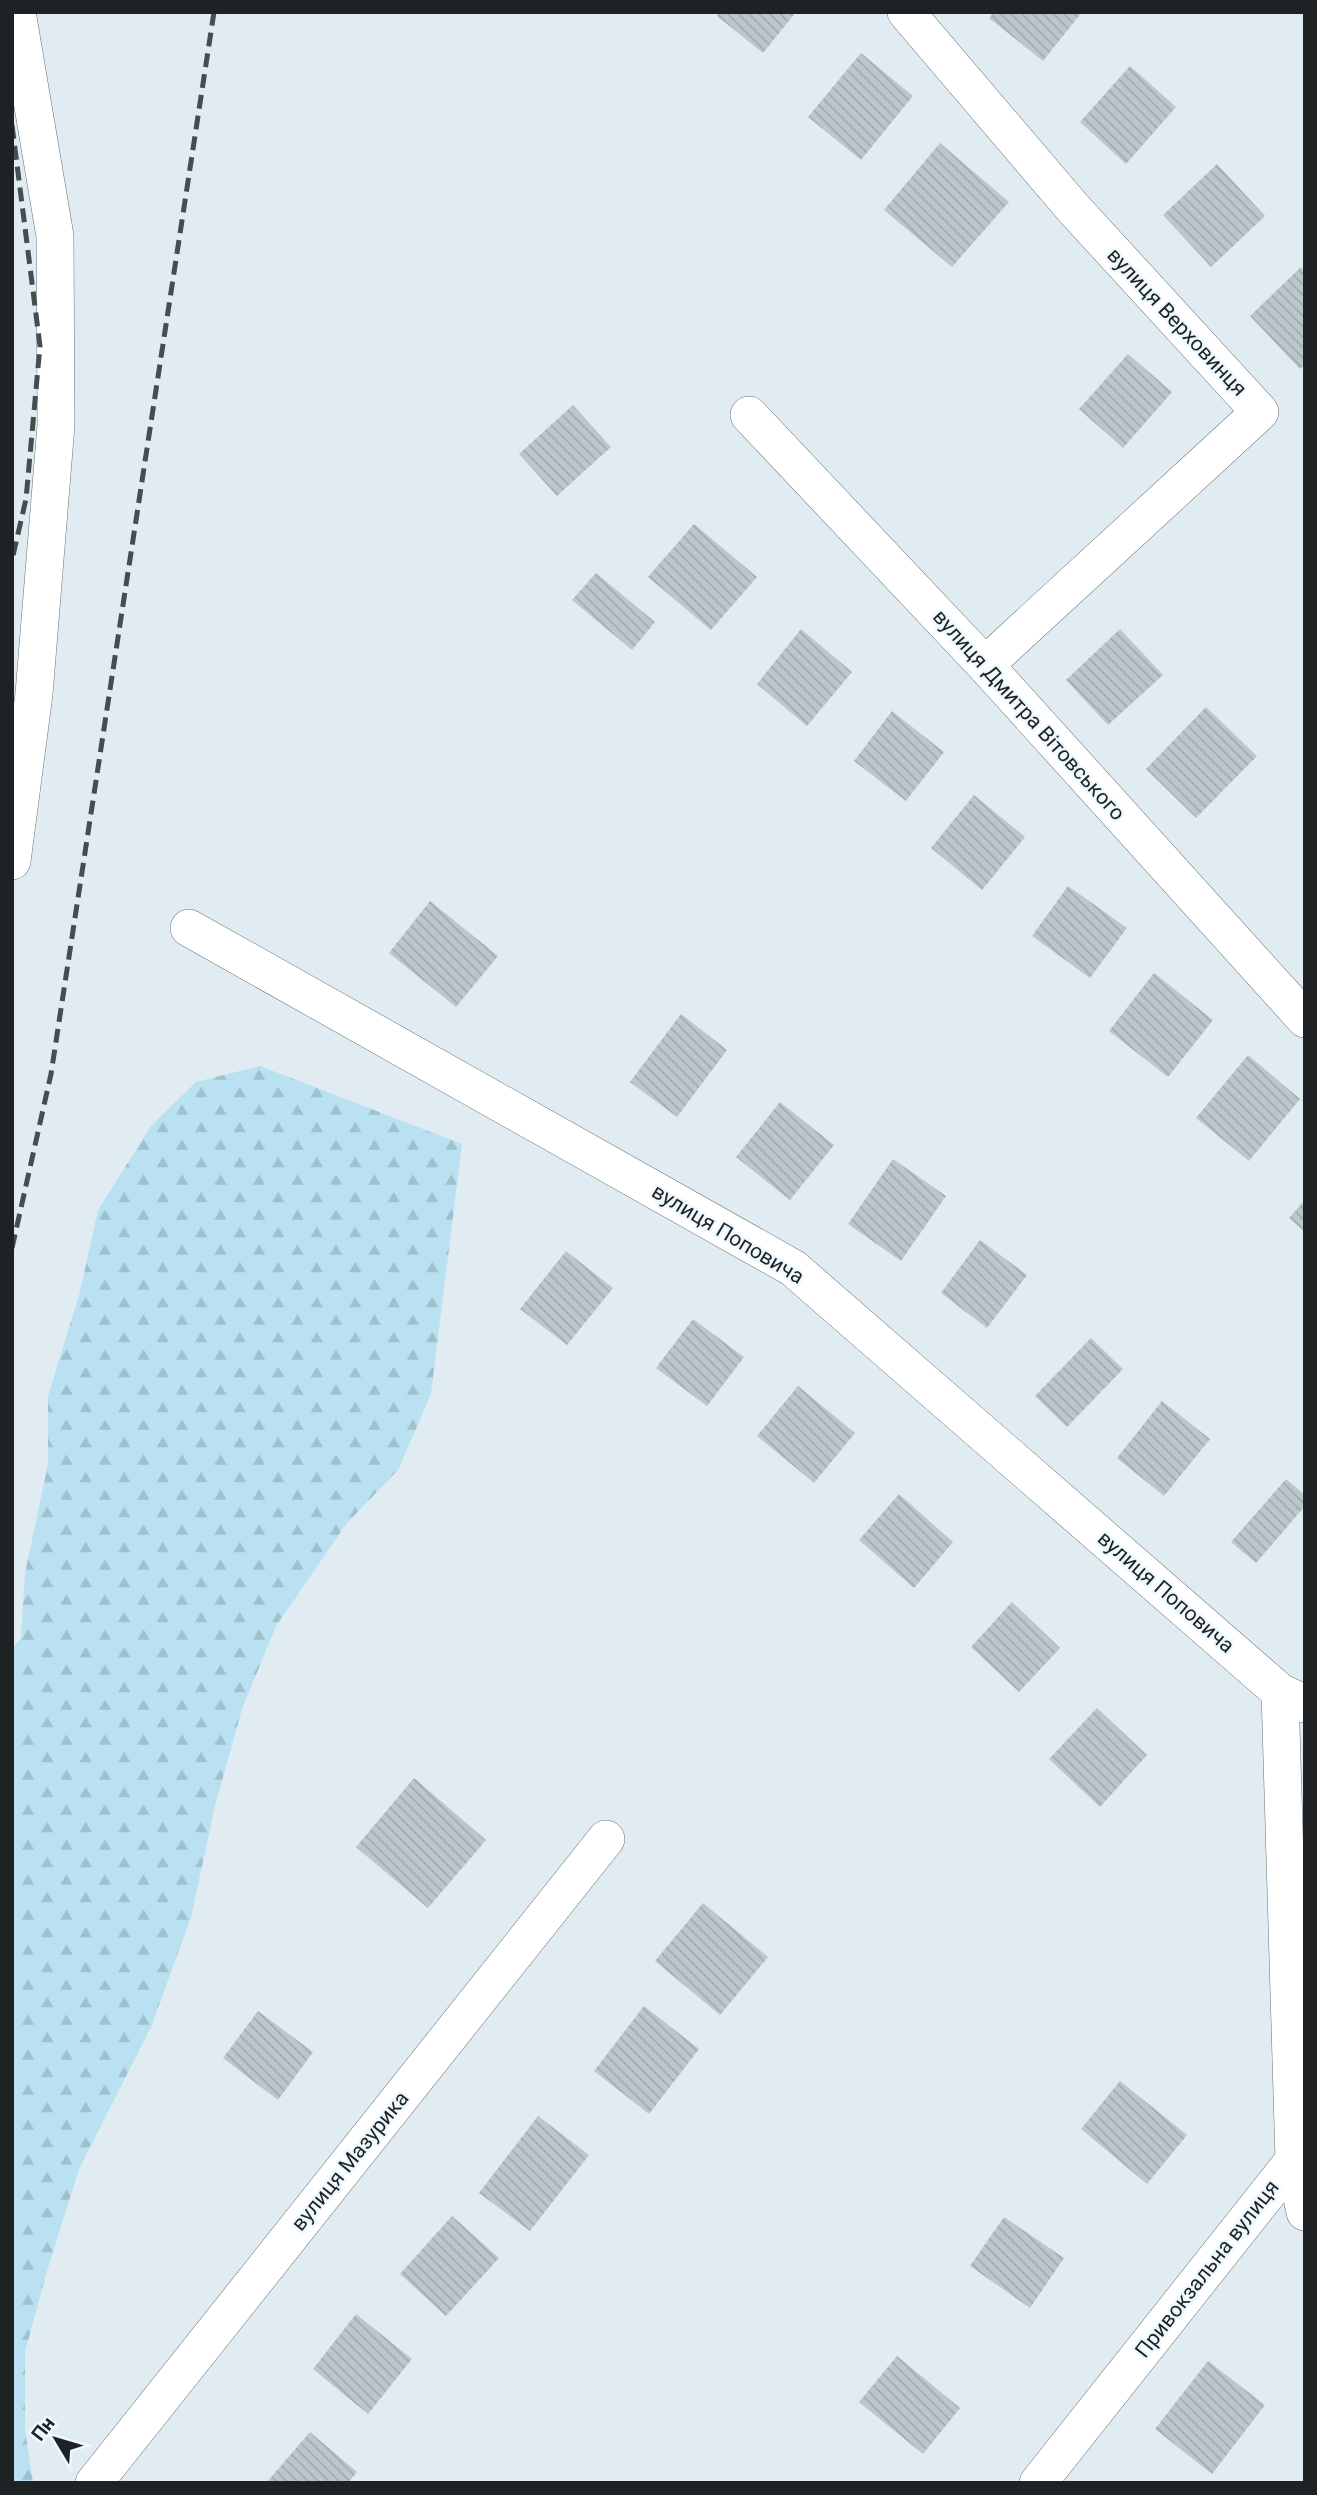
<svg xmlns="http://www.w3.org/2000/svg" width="1317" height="2495" font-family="Roboto,sans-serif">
	<defs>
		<pattern id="forest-firs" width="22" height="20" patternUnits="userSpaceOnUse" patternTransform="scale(1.75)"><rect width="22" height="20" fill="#bae1f1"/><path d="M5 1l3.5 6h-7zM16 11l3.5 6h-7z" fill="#9fc1ce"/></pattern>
		<pattern id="building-back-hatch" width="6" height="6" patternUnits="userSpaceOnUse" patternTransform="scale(1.75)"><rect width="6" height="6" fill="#bbc7cb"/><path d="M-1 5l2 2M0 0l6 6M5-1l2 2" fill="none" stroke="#a0abae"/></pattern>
	</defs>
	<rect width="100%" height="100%" fill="#e0ecf1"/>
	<path fill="url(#forest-firs)" d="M260 1066 462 1144 431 1394 398 1470 347 1523 276 1626 242 1709 215 1806 191 1917 151 2027 79 2169 47 2271 25 2352V2430L33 2483H12V1649L21 1638 25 1573 48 1464V1396L80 1292 98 1210 151 1126 196 1082Z"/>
	<path fill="url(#building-back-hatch)" d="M720 12H796L763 53 717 16Z
		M994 12H1082L1043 61 989 18Z
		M861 53 913 96 861 160 808 117Z
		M1130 66 1176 107 1126 164 1080 122Z
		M940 143 1009 202 952 267 884 210Z
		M1217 164 1265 216 1211 267 1163 215Z
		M1301 267 1305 272V364L1300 369 1250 316Z
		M1128 354 1172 392 1123 448 1079 409Z
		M573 405 611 447 557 496 519 454Z
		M694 524 757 577 711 630 648 577Z
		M596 573 655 622 632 650 572 600Z
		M801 629 852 672 807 726 757 684Z
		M1120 629 1163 675 1108 725 1066 680Z
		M1206 707 1257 756 1196 818 1146 769Z
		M892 711 944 752 906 801 854 761Z
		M974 795 1025 837 982 890 931 848Z
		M1068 886 1127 928 1090 978 1032 936Z
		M430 901 498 956 456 1007 389 953Z
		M1154 973 1213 1020 1168 1077 1109 1031Z
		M681 1014 727 1050 677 1117 630 1082Z
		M1248 1055 1300 1099 1249 1161 1196 1118Z
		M780 1102 834 1145 790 1200 736 1157Z
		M893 1159 946 1196 901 1261 848 1224Z
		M1305 1200V1232L1289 1218Z
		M980 1240 1027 1275 987 1328 941 1293Z
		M566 1251 613 1288 567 1345 520 1309Z
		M693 1319 744 1357 707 1406 656 1368Z
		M1091 1338 1123 1369 1067 1427 1035 1396Z
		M798 1386 855 1433 814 1483 757 1436Z
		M1162 1401 1210 1439 1164 1496 1117 1458Z
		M1286 1479 1305 1495V1506L1256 1563 1231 1542Z
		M899 1494 953 1542 914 1588 859 1540Z
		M1012 1602 1060 1648 1019 1692 971 1647Z
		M1097 1708 1147 1755 1100 1807 1049 1759Z
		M414 1778 486 1840 428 1908 356 1847Z
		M703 1903 768 1957 720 2015 655 1961Z
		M644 2006 699 2049 649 2114 594 2071Z
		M258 2011 313 2052 278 2100 223 2058Z
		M1120 2081 1187 2135 1147 2184 1081 2129Z
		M538 2116 589 2155 530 2231 479 2193Z
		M452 2216 499 2258 446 2316 400 2274Z
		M1004 2217 1064 2258 1030 2308 970 2266Z
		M356 2314 412 2359 368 2414 313 2369Z
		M897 2356 960 2408 923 2454 859 2402Z
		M1208 2361 1265 2405 1212 2474 1155 2429Z
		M310 2432 357 2472 348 2483H266Z"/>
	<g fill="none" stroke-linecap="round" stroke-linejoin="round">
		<g stroke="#6a7479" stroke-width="38">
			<path id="street" d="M906 12 1073 208 1260 412 985 665
				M749 415 985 665 1305 1019
				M12 861 34 694 56 425 55 236 17 12
				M189 928 793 1268 1280 1692 1305 1704
				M1294 2160 1305 2212
				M94 2483 606 1839
				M1038 2483 1294 2160 1280 1692"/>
		</g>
		<use href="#street" stroke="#fff" stroke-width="37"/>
		<path stroke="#474c4f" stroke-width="5" stroke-dasharray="14 7" stroke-linecap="butt" d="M12 125 40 346 26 499 12 560
			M12 1248 51 1074 214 12"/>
	</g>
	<g text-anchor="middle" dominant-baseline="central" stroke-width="5" stroke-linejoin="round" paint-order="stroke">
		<g font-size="21" fill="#1e2224" stroke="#edf9fe">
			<text transform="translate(1177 322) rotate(47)">вулиця Верховинця</text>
			<text transform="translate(1029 715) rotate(48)">вулиця Дмитра Вітовського</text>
			<text transform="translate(728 1234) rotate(31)">вулиця Поповича</text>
			<text transform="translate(1166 1592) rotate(41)">вулиця Поповича</text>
			<text transform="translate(350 2161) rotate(-51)">вулиця Мазурика</text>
			<text transform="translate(1207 2269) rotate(-52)">Привокзальна вулиця</text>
		</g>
	</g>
	<rect width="1317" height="2495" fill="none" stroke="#1e2224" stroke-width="28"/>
	<g transform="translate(56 2439) rotate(308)" stroke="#edf9fe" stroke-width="5" paint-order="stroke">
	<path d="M0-5L12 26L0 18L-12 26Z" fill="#1e2224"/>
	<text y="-10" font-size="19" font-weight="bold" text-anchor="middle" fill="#1e2224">Пн</text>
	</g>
</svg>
